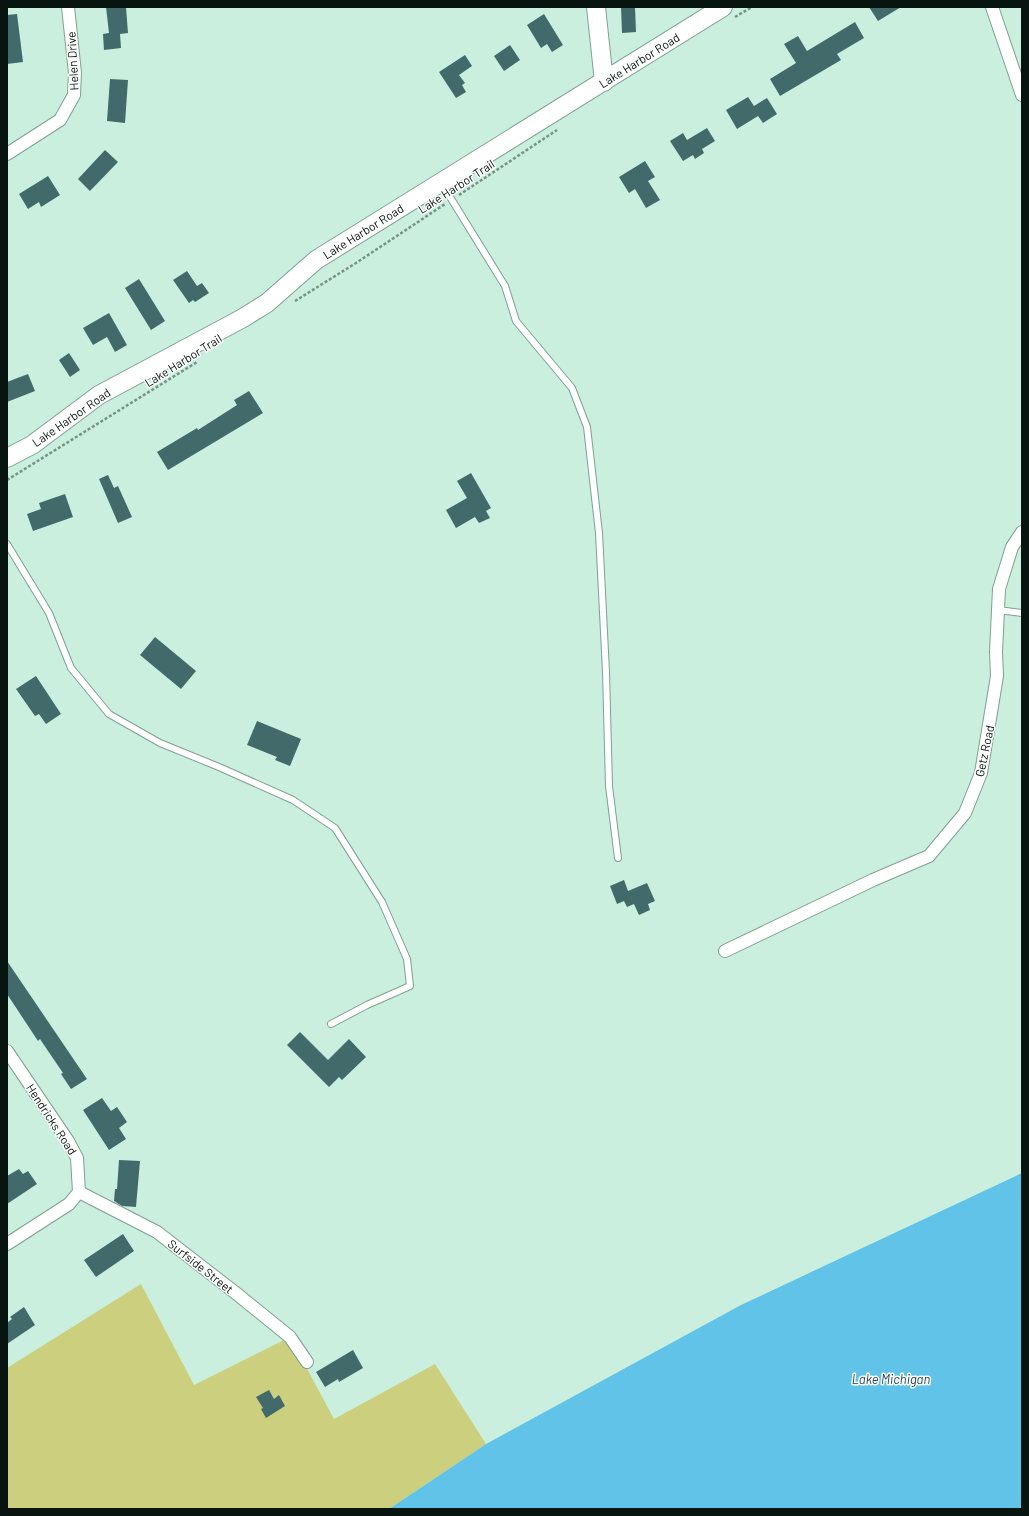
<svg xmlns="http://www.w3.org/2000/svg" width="1029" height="1516" font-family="Barlow,sans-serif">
	<rect width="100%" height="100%" fill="#caefdf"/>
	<path fill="#cccf7d" d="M141 1284 194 1385 290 1337 334 1419 435 1364 486 1444 389 1509H7V1368Z"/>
	<path fill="#60c3e7" d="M1022 1173V1509H389L486 1444 741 1305Z"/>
	<path fill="#436a6a" d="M106 7H126L128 33 120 34 121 48 104 50 103 34 109 33Z
		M621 7H635L636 32 622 33Z
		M869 7H901L878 21Z
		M17 14 23 62 7 64V15Z
		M544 14 563 45 552 52 547 44 541 48 527 25Z
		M855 22 864 38 837 54 841 60 780 96 770 79 796 63 784 44 798 36 807 51Z
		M510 45 520 60 504 71 494 56Z
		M465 55 472 66 459 75 465 83 462 85 466 92 456 98 439 72Z
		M110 79 128 80 125 123 107 121Z
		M748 97 754 106 767 98 777 114 763 123 758 116 737 129 726 110Z
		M707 128 715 141 702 149 704 153 695 159 693 155 683 161 670 141 683 133 687 140Z
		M105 150 118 162 90 191 78 179Z
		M645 161 655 177 648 181 660 200 646 208 635 189 629 193 619 177Z
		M48 176 60 195 41 207 39 202 28 209 19 194Z
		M187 271 197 286 202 283 209 293 195 302 193 300 189 303 173 280Z
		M139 279 165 321 151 330 125 288Z
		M109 313 127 345 115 352 107 337 93 345 83 328Z
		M69 353 80 370 70 377 59 360Z
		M28 374 35 391 7 402V382Z
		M249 391 263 413 168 470 157 452 197 428 198 430 237 405 234 400Z
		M471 473 491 508 486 511 490 518 479 523 475 517 456 528 446 510 467 498 457 481Z
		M108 475 114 488 118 486 132 517 118 523 99 479Z
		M65 494 73 517 33 531 27 514 41 509 39 503Z
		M155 637 196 671 181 689 140 655Z
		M36 676 61 714 46 724 39 714 35 716 16 689Z
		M257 721 301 739 290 766 275 760 277 757 247 745Z
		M624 880 628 891 647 883 655 901 648 904 650 910 639 915 634 904 627 907 624 901 617 904 610 886Z
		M7 961 87 1079 71 1089 61 1074 63 1073 44 1045 40 1039 38 1041 7 994Z
		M300 1032 328 1060 349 1039 366 1057 342 1080 339 1077 329 1087 287 1045Z
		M102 1098 111 1111 117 1107 127 1122 119 1128 126 1139 109 1150 83 1110Z
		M119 1160 140 1161 136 1207 122 1206 114 1201 115 1189H117Z
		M19 1169 23 1174 28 1171 37 1184 7 1204V1176Z
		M123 1234 134 1251 96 1277 84 1260Z
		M24 1307 35 1325 7 1344V1323L12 1319 10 1317Z
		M353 1350 363 1368 339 1382 338 1379 325 1387 316 1372Z
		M269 1390 274 1399 279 1395 285 1406 266 1418 261 1409 263 1408 256 1397Z"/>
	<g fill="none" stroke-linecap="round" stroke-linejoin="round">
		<g stroke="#7ea092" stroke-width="8">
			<path id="lane" d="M442 184 505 286 516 321 572 388 587 427 599 533 606 672 609 786 618 858
				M7 544 49 613 71 668 109 714 160 743 219 767 293 800 335 828 382 902 407 959 410 986 367 1005 331 1024
				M998 610 1022 613"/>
		</g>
		<g stroke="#7ea092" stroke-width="14">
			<path id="street" d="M992 7 1022 95
				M7 154 60 120 74 95 75 73 68 7
				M725 951 873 880 929 856 965 813 981 773 997 676 996 652 999 589 1012 547 1022 532
				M7 1051 68 1141 77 1158 79 1192
				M79 1192 157 1232 237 1294 290 1337 307 1362
				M7 1244 69 1204 79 1192"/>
		</g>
		<g stroke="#7ea092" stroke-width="20">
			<path id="secondary" d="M596 7 604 82
				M7 458 32 445 99 395 243 318 267 303 316 260 723 7"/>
		</g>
		<path stroke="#779286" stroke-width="2.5" stroke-dasharray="3 2" stroke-linecap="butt" d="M735 17 752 7
			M459 195 557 130
			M295 301 356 263 445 204
			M7 480 197 362"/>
		<use href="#lane" stroke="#fff" stroke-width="6"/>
		<use href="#street" stroke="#fff" stroke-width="12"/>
		<use href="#secondary" stroke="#fff" stroke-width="18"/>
	</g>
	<g text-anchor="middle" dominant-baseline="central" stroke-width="3" stroke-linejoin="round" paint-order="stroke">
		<g font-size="12" fill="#07140f" stroke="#fff">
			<text transform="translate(639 60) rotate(-32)">Lake Harbor Road</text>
			<text transform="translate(72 61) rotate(-93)">Helen Drive</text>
			<text transform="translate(456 186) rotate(-33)">Lake Harbor Trail</text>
			<text transform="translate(363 231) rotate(-32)">Lake Harbor Road</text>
			<text transform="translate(183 360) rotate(-32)">Lake Harbor Trail</text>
			<text transform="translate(71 417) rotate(-35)">Lake Harbor Road</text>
			<text transform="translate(984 751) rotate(-78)">Getz Road</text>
			<text transform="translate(52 1119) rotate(57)">Hendricks Road</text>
			<text transform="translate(201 1266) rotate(38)">Surfside Street</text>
		</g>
		<g font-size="13" font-style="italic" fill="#1d4858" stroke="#fff">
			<text x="891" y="1379">Lake Michigan</text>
		</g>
	</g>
	<rect width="1029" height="1516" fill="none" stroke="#07140f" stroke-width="16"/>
</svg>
